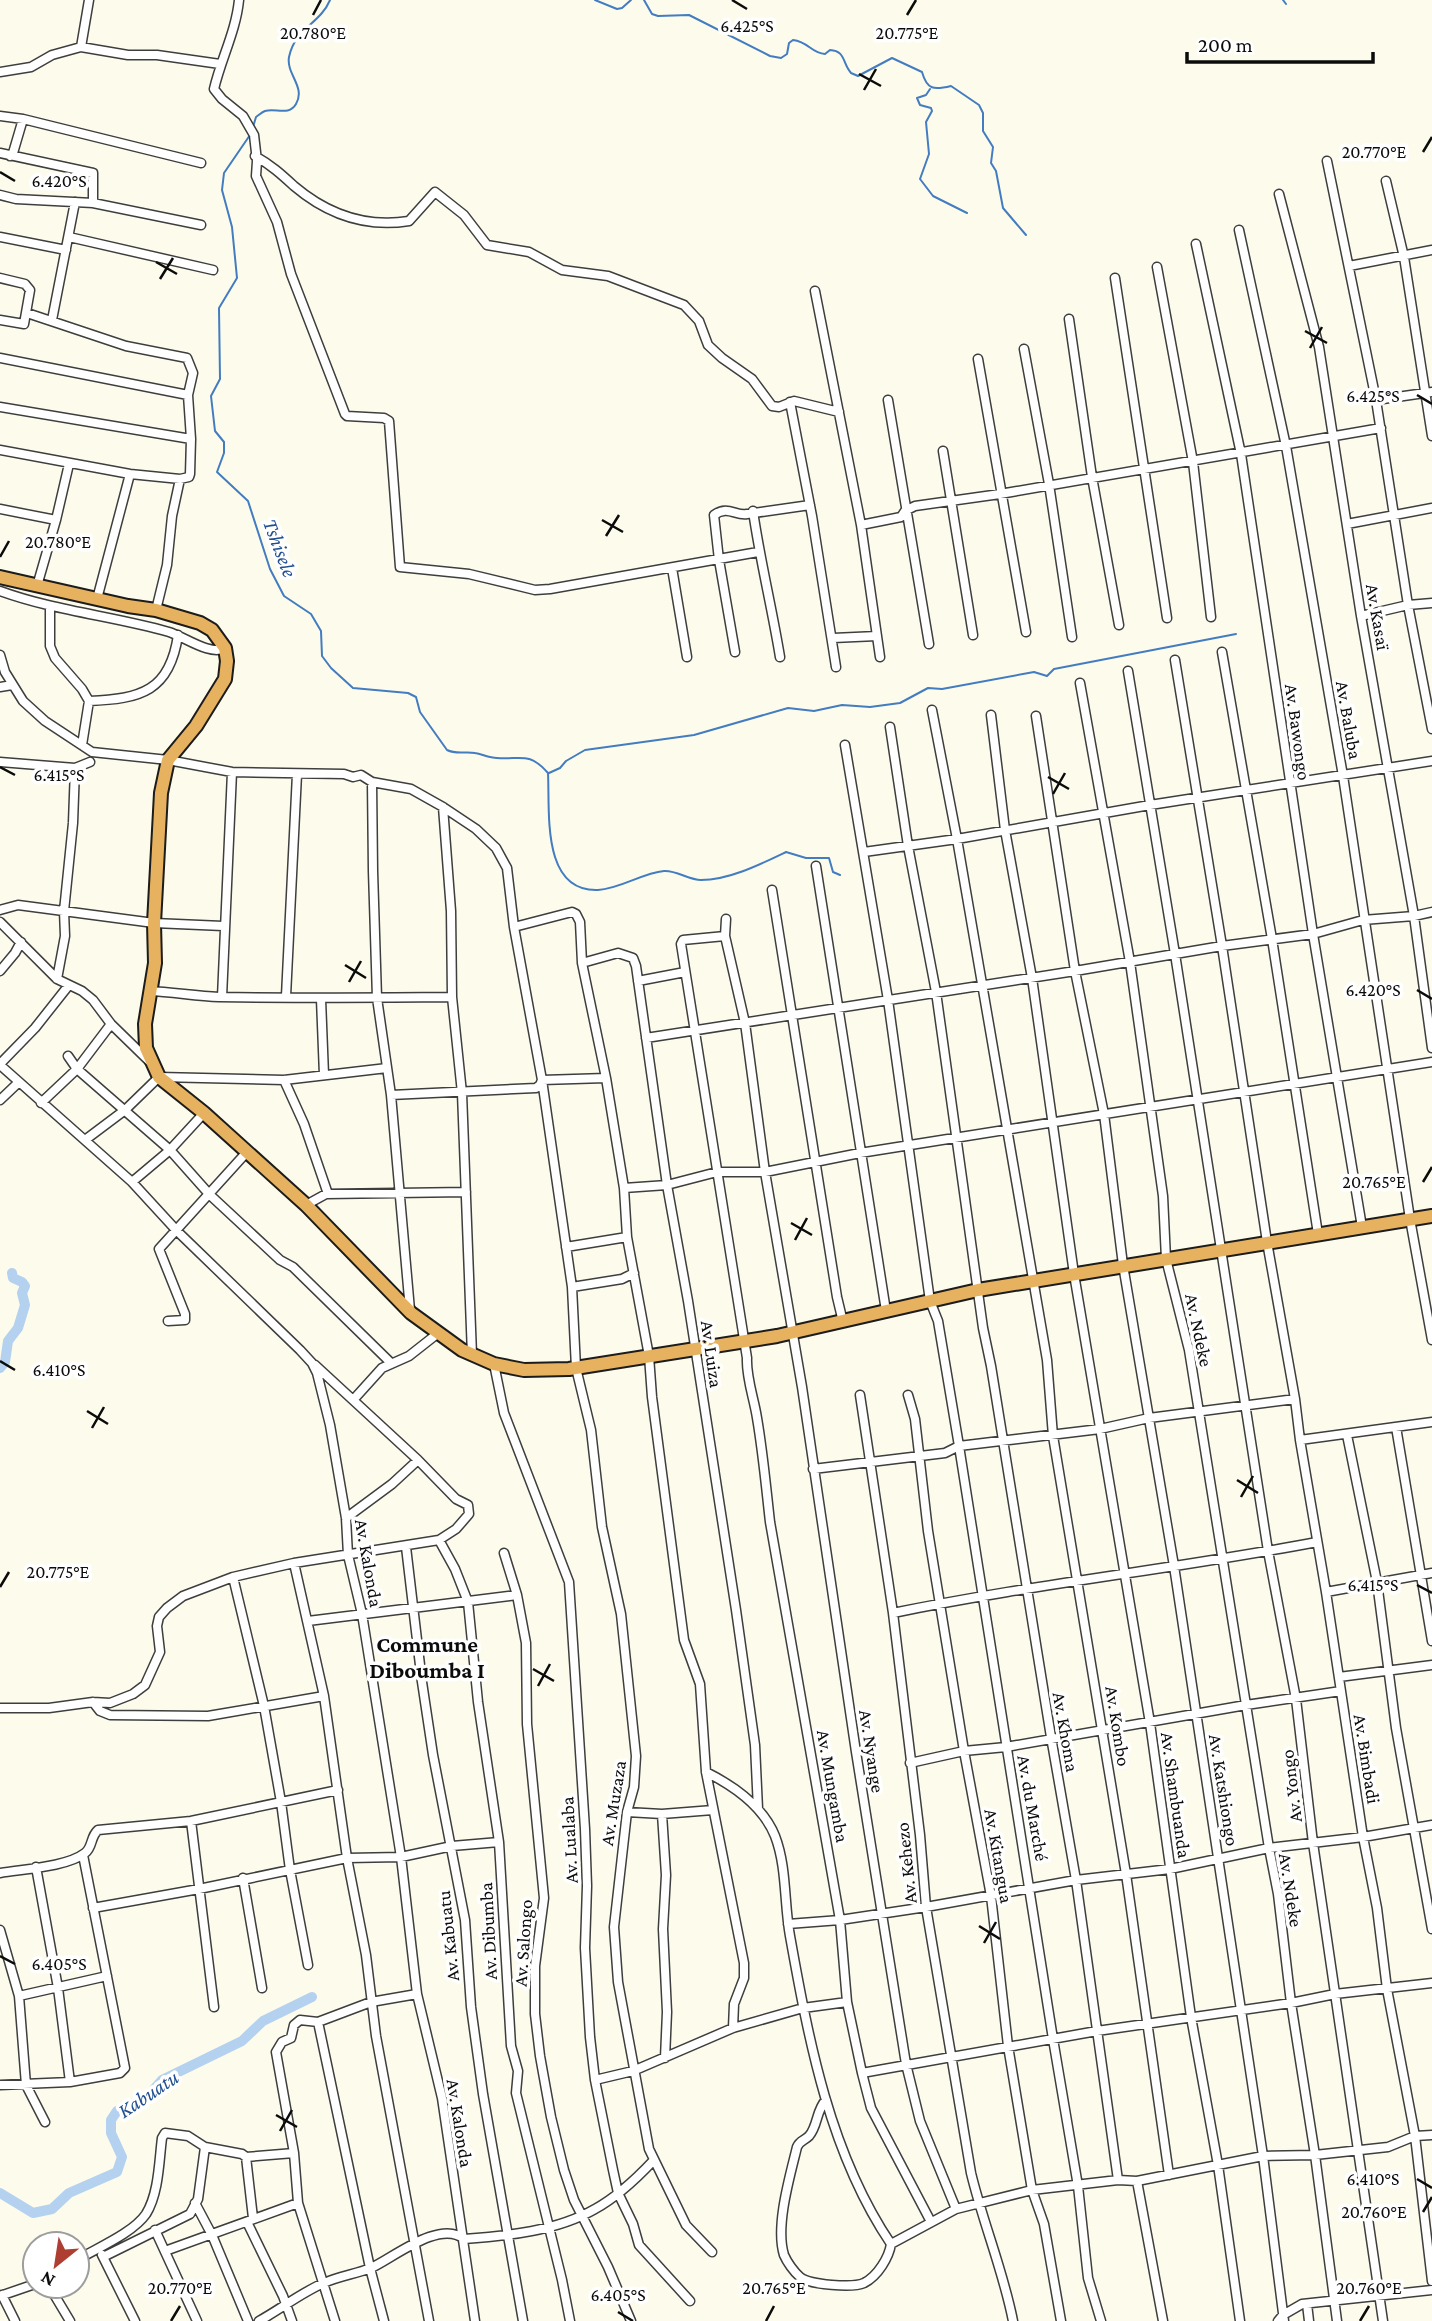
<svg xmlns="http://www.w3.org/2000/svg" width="1432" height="2321" font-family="'Crimson Pro',serif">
	<rect width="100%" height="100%" fill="#fdfcec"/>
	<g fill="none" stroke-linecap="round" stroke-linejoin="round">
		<path stroke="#437cc0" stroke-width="2" d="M595 0 617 9 622 8 631 0
			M644 0 652 14 658 16 689 15 770 56 781 58 787 54 789 43 793 40C809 42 811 53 825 54L830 50C846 51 842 63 851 73L858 76 892 58 922 72C927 90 934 90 951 86L979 105 983 113V131L993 147 991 163 996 171 1003 208 1026 235
			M1283 0 1286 4
			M930 89 926 95 917 98 920 105 931 108 932 111 926 122 929 154 920 179 933 196 967 213
			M253 127 256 117C259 115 262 112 265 111 276 108 289 116 296 104 306 87 286 74 289 57 295 28 320 24 330 0
			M250 135 224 173 222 190 232 227 237 278 219 308 220 379 211 396 215 431 224 442V453L217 472 248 501 270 569 284 596 311 614 321 631 322 656 331 668 353 688 408 693 416 697 420 712 447 750C457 755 465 751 475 753 482 754 489 758 497 758 520 760 529 751 548 773 550 812 541 892 598 890 620 889 642 873 664 871 676 870 689 880 701 880 729 880 761 864 786 852L806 858H829L833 872 840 875
			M549 773 560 768 566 761 585 750 694 735 788 708 814 711 842 705 870 707 900 703 928 688 942 689 1034 672 1047 676 1054 669 1236 634"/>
		<path stroke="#b5d1f0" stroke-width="10" d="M0 1368 5 1362 8 1341 18 1328 25 1305 22 1293 25 1286 22 1282 13 1278 12 1273
			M0 2193 33 2213 52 2209 69 2193 117 2172 122 2157 111 2133V2120L117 2111 147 2097 162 2080 242 2041 263 2021 312 1997"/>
		<g stroke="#3e3e3e" stroke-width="11">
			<path id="minor" d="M239 0C236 31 221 59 214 89L222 99 243 116 254 135 257 161 256 176 277 222 291 274 345 414 347 416 384 418 389 421 400 567 469 574 535 590 550 589 758 552
				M81 47 89 0
				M0 72 31 67 52 55 81 47 128 55H157L220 64
				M0 116 23 119 201 163
				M0 153 93 173V203
				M10 156 13 153 23 119
				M255 156C271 165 281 174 294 186 327 214 365 228 409 221L435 192 464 215 487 245 529 252 562 270 608 276 684 305 699 321 708 345 722 358 752 379 772 406 779 407 794 401 839 412
				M1327 161 1376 400 1408 605 1432 729
				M1386 181 1404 257 1432 436
				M1279 194 1319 347 1361 616 1414 916 1432 1048
				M0 195 16 199 93 203 201 225
				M1239 230 1286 446 1343 776 1410 1219 1432 1340
				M0 237 66 250
				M69 237 213 270
				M1196 244 1241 454 1313 934 1362 1227
				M1349 266 1432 250
				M1157 267 1193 462 1211 617
				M0 278 25 284 30 290 24 324 0 320
				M1115 278 1167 618
				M815 291 861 525 880 657
				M1069 319 1092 477 1119 625
				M52 320 75 202
				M1024 349 1049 484 1072 637
				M0 358 188 395
				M978 359 1026 632
				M888 400 929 644
				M1376 400 1432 392
				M790 402 812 516 836 667
				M0 407 191 439
				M0 450 130 474 180 479 189 477 190 474 191 439 188 395 193 373 187 358 126 346 27 313
				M943 451 973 635
				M0 509 56 520
				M753 511C760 560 772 608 780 657
				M1347 524 1432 508
				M861 525 901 517 905 511 915 506 1000 494 1381 428
				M672 568 687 657
				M37 586 56 520 69 464
				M0 591C55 611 113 616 169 632 185 637 210 656 225 648
				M97 599 130 474
				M50 607V646L55 658 82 689 89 701 82 745
				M156 610 167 565 172 516 180 479
				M1361 616 1408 605 1432 603
				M833 638 877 636
				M735 652 719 560 714 515C728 505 735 516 747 514 768 511 789 508 810 505
				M1222 652 1272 939 1318 1234
				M0 655 5 672 23 701 45 721 92 752 168 760 232 772 344 774 353 777 361 775 372 782 411 789 443 807 476 829 496 848 507 868 514 927 542 1080 572 1287 576 1368 591 1430 602 1527 621 1614 636 1756 634 1787 627 1812 614 1927 618 1982 649 2149 686 2225 712 2252
				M1175 660 1222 946 1267 1242 1295 1399 1300 1440 1326 1592 1363 1837 1377 1908 1387 1989 1415 2136 1432 2281
				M1128 671 1175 954 1268 1551 1296 1699 1313 1843 1383 2321
				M1080 683 1130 962 1163 1196 1166 1259 1189 1350 1269 1848 1278 1894 1291 2003 1315 2155 1337 2321
				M0 687 12 685
				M89 701C141 699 170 691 178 635
				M932 710 957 839 1047 1360 1053 1436 1126 1874 1169 2175
				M991 715 1005 830 1032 978 1074 1274 1150 1723 1191 2017 1218 2165 1240 2321
				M1036 716 1075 971 1104 1114 1123 1265 1174 1566 1263 2156 1284 2321
				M890 727 908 846 936 992 983 1328 991 1366 1051 1737 1076 1880 1118 2180
				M845 745 888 1000 930 1301 938 1321 959 1446 1053 2039 1078 2186 1088 2278 1101 2321
				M0 762 75 768 90 762
				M372 782 373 871 377 998 391 1095 410 1310
				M443 807 451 911 452 997 462 1093 472 1355
				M864 852 957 839 1150 805 1432 761
				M816 866 886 1311
				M772 890 837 1297 843 1322
				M0 910 18 905 154 923 223 926
				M726 919 725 936 745 1023 765 1172 802 1387 856 1752 906 2064 920 2121 956 2209
				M0 922 57 979 82 991 93 1000 111 1024 149 1061
				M514 927 572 912 576 914 580 922 582 963 606 1078 624 1188 627 1237 649 1356 652 1397 684 1640 700 1684 706 1772 744 1963V1978L734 2004 733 2028
				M725 936 683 940 681 944 747 1358C746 1378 754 1398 757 1418 763 1453 766 1487 770 1522L840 1920 847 2002 862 2073 871 2108 931 2222
				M582 963 618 953 633 958 636 966 667 1185 688 1301 736 1610 755 1745 758 1809
				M0 971 15 953 21 942
				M57 979 65 936 64 911 73 823 75 768
				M638 981 685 972
				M149 991C173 992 195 996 219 997 297 998 374 998 452 997
				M286 996 297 774
				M222 997 232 772
				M321 999 324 1075
				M646 1038 1075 971 1222 946 1313 934 1363 920 1414 916 1432 912
				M68 1056 77 1069 170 1150 210 1195 280 1260 293 1267 391 1363
				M0 1064 35 1028 69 985
				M0 1065 132 1182 177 1231 300 1350 312 1363 317 1373 330 1425 346 1518 348 1555 362 1614 401 1857 417 1994 442 2098 475 2321
				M284 1080 304 1124 328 1194
				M391 1095 536 1088 540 1085 542 1080 606 1078
				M0 1100 19 1082
				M41 1103 77 1069 111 1024
				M85 1140 125 1110 159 1077 284 1080 387 1068
				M132 1182 170 1150 204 1113
				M624 1188 667 1185 717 1172H765L860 1153 1432 1062
				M306 1205 326 1194 466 1192
				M566 1247 627 1237
				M572 1287 622 1279 634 1273
				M168 1321 185 1320V1314L159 1249 246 1153
				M494 1364 504 1413 569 1582 585 1829 587 1886 585 1948 590 2037 595 2080 613 2170 618 2193 633 2224 639 2245 690 2301
				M860 1395 893 1613 920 1835 926 1907 971 2173C983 2223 1003 2270 1013 2321
				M908 1395 915 1419 928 1531 964 1751 991 1896 1008 2046 1032 2190 1044 2224 1061 2321
				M354 1399 382 1368 409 1356 437 1334
				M1396 1427 1432 1641
				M1347 1435 1377 1582 1396 1728 1432 1929
				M1300 1440 1432 1422
				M813 1469 945 1453 959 1446 1100 1429 1149 1418 1295 1399
				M346 1518 392 1484 418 1460
				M439 1540 455 1569 468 1602 478 1702 499 1842 511 2046 518 2071 516 2093 562 2280 570 2321
				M406 1547 422 1682 433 1755 465 1920 471 2007 483 2094 523 2321
				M504 1553 517 1595 526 1643 527 1724 544 1898 535 1966V2014L540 2056 551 2117 564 2170 574 2200 608 2267 631 2321
				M294 1563 324 1696 347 1858 366 1955 376 2036 429 2321
				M233 1577 264 1706 281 1802 290 1870 308 1965
				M1326 1592 1432 1573
				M893 1613C1033 1584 1176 1569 1317 1542
				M308 1621 517 1595
				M1339 1677 1432 1665
				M93 1702 100 1711 110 1715 208 1716 324 1696
				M0 1708H49L93 1702 110 1703 133 1694 145 1685 160 1652 157 1626 159 1617 167 1608 183 1596 233 1577 294 1563 439 1540 456 1529 469 1514 468 1505 456 1499 418 1460 315 1365
				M910 1763 964 1751 1006 1747 1246 1705 1341 1691
				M706 1772C734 1786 763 1806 775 1836 787 1867 784 1904 790 1936 809 2042 830 2154 891 2244 889 2257 878 2276 864 2283 853 2288 810 2285 800 2277 794 2272 787 2262 784 2255 775 2226 790 2176 797 2147 800 2140 804 2141 809 2136 818 2126 816 2110 826 2100
				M627 1812 662 1814 713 1810
				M662 1814 666 1875 663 1929 667 2012 665 2058
				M191 1821 214 2007
				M36 1867 58 1988 70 2082
				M0 1873C23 1869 67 1867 85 1853 93 1847 90 1837 98 1830L191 1821 338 1790
				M243 1878 262 1988
				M93 1908 199 1889 347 1858 401 1857 452 1846 499 1842
				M788 1924 840 1920 926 1907 1076 1880 1170 1869 1269 1848 1363 1837 1432 1825
				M0 1930 19 1996 26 2085 45 2122
				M19 1996 107 1976
				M318 2022 370 2268 384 2321
				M862 2073 1097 2031 1291 2003 1335 1994 1432 1983
				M595 2080 633 2071 733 2028 803 2008 847 2002
				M0 2085 70 2082 120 2073 125 2068 83 1855
				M246 2157 253 2218
				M1137 2181 1163 2321
				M195 2203 212 2235 248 2321
				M247 2222 283 2296 292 2321
				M155 2230 197 2321
				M891 2244 956 2209 1032 2190 1118 2180 1137 2181 1263 2156 1315 2155 1388 2147 1415 2136 1432 2135
				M165 2251 298 2203
				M102 2255 135 2321
				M103 2257 190 2214 198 2199 205 2147
				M77 2260C97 2248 133 2233 146 2214 159 2193 159 2161 162 2138L165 2133 188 2136 205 2147 242 2154 246 2157 294 2153
				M49 2286 70 2321
				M2 2295 15 2321
				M0 2296 35 2284
				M1307 2304 1309 2321
				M259 2321C281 2309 302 2292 324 2283 339 2276 356 2274 371 2268 393 2258 440 2219 464 2239 507 2236 557 2231 595 2209 617 2197 636 2179 653 2161
				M335 2321 298 2203 294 2153 276 2052 282 2042 291 2038 294 2025 300 2020 318 2022 371 2002 417 1994
				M1278 2321 1283 2315 1302 2304 1432 2290"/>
		</g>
		<g stroke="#1c1c1c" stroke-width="16">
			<path id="highway" d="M0 577 128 606 156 610 200 623 212 630 225 648 227 661 225 679 196 726 168 760 161 793 154 923 155 963 145 1024 146 1048 159 1077 204 1113 306 1205 411 1313 462 1350 494 1364 524 1370 569 1369 777 1336 978 1290 1432 1216"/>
		</g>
		<use href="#minor" stroke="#fff" stroke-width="8"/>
		<use href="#highway" stroke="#e7b260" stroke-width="12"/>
	</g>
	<path fill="none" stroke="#0b0b0b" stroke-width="2.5" d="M732 0 747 9M313 15 321 0M907 15 916 0M859 74 881 86M864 90 876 69M1423 152 1432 137M0 172 15 181M156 262 177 274M160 279 173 258M1305 331 1327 343M1310 348 1322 327M1417 395 1432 404M602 520 623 532M606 536 619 515M0 557 9 541M0 767 15 775M1048 777 1069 789M1053 794 1065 773M345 965 366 978M349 982 361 961M1417 990 1432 999M1423 1182 1432 1167M791 1223 812 1235M795 1240 807 1218M0 1361 15 1370M87 1411 108 1424M92 1428 104 1407M1237 1480 1258 1493M1241 1497 1253 1476M1417 1585 1432 1593M0 1587 9 1572M533 1669 554 1681M538 1686 550 1664M979 1926 1000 1939M984 1943 996 1922M0 1956 15 1964M276 2115 297 2127M280 2131 292 2110M1417 2179 1432 2188M1423 2212 1432 2197M618 2312 633 2321M171 2321 180 2306M766 2321 774 2306M1360 2321 1369 2306"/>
	<g text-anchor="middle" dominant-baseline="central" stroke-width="7" stroke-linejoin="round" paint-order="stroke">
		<g font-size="19" fill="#0b0b0b" stroke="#fff">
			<text transform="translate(1378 617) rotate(80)">Av. Kasaï</text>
			<text transform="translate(1349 720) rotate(80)">Av. Baluba</text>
			<text transform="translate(1298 732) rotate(82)">Av. Bawongo</text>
			<text transform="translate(1199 1330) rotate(78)">Av. Ndeke</text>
			<text transform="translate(712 1354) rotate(82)">Av. Luiza</text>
			<text transform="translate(369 1563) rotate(80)">Av. Kalonda</text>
			<text transform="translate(1118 1726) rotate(81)">Av. Kombo</text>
			<text transform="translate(1066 1732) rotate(80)">Av. Khoma</text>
			<text transform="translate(872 1751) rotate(81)">Av. Nyange</text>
			<text transform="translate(1367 1759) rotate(81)">Av. Bimbadi</text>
			<text transform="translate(833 1786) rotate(80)">Av. Mungamba</text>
			<text transform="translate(1291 1786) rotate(-97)">Av. Yongo</text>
			<text transform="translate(1224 1790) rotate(81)">Av. Katshiongo</text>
			<text transform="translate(1176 1795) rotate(82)">Av. Shambuanda</text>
			<text transform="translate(613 1803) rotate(-81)">Av. Muzaza</text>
			<text transform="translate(1033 1808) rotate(80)">Av. du Marché</text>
			<text transform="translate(569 1840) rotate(-93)">Av. Lualaba</text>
			<text transform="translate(999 1856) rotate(80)">Av. Kitangua</text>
			<text transform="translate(906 1863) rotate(-96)">Av. Kehezo</text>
			<text transform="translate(1291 1890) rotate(81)">Av. Ndeke</text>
			<text transform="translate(488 1931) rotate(-93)">Av. Dibumba</text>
			<text transform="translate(448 1936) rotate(-96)">Av. Kabuatu</text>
			<text transform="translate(523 1943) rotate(-86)">Av. Salongo</text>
			<text transform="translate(460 2123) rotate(81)">Av. Kalonda</text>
		</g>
		<g font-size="21" font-style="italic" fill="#214f91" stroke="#fff">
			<text transform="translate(280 548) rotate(69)">Tshisele</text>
			<text transform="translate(148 2094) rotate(-34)">Kabuatu</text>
		</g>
		<g font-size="23" font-weight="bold" fill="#0b0b0b" stroke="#fff">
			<text x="427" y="1644">Commune<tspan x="427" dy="26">Diboumba I</tspan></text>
		</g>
	</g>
	<g font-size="18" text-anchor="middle" fill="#0b0b0b" stroke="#fff" stroke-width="7" stroke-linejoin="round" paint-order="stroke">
		<text x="747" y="32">6.425°S</text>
		<text x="313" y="39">20.780°E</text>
		<text x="907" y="39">20.775°E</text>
		<text x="1374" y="158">20.770°E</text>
		<text x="59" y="187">6.420°S</text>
		<text x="1373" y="402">6.425°S</text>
		<text x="58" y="548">20.780°E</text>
		<text x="59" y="781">6.415°S</text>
		<text x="1373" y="996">6.420°S</text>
		<text x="1374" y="1188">20.765°E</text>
		<text x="59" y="1376">6.410°S</text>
		<text x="58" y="1578">20.775°E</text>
		<text x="1373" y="1591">6.415°S</text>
		<text x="59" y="1970">6.405°S</text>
		<text x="1373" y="2185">6.410°S</text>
		<text x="1374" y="2218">20.760°E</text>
		<text x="180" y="2294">20.770°E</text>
		<text x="774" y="2294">20.765°E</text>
		<text x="1369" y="2294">20.760°E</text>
		<text x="618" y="2301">6.405°S</text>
	</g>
	<g transform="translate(56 2265) rotate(210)"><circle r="33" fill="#ffffff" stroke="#9d9d9d" stroke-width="2"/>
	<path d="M0-5L12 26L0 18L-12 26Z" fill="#ae3e31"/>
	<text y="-10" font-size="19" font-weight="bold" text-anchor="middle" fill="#0b0b0b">N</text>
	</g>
	<path d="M1187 52v10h186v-10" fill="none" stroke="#0b0b0b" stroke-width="3.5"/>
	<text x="1198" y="52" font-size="21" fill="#0b0b0b" stroke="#ffffff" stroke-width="5" paint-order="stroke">200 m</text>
</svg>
